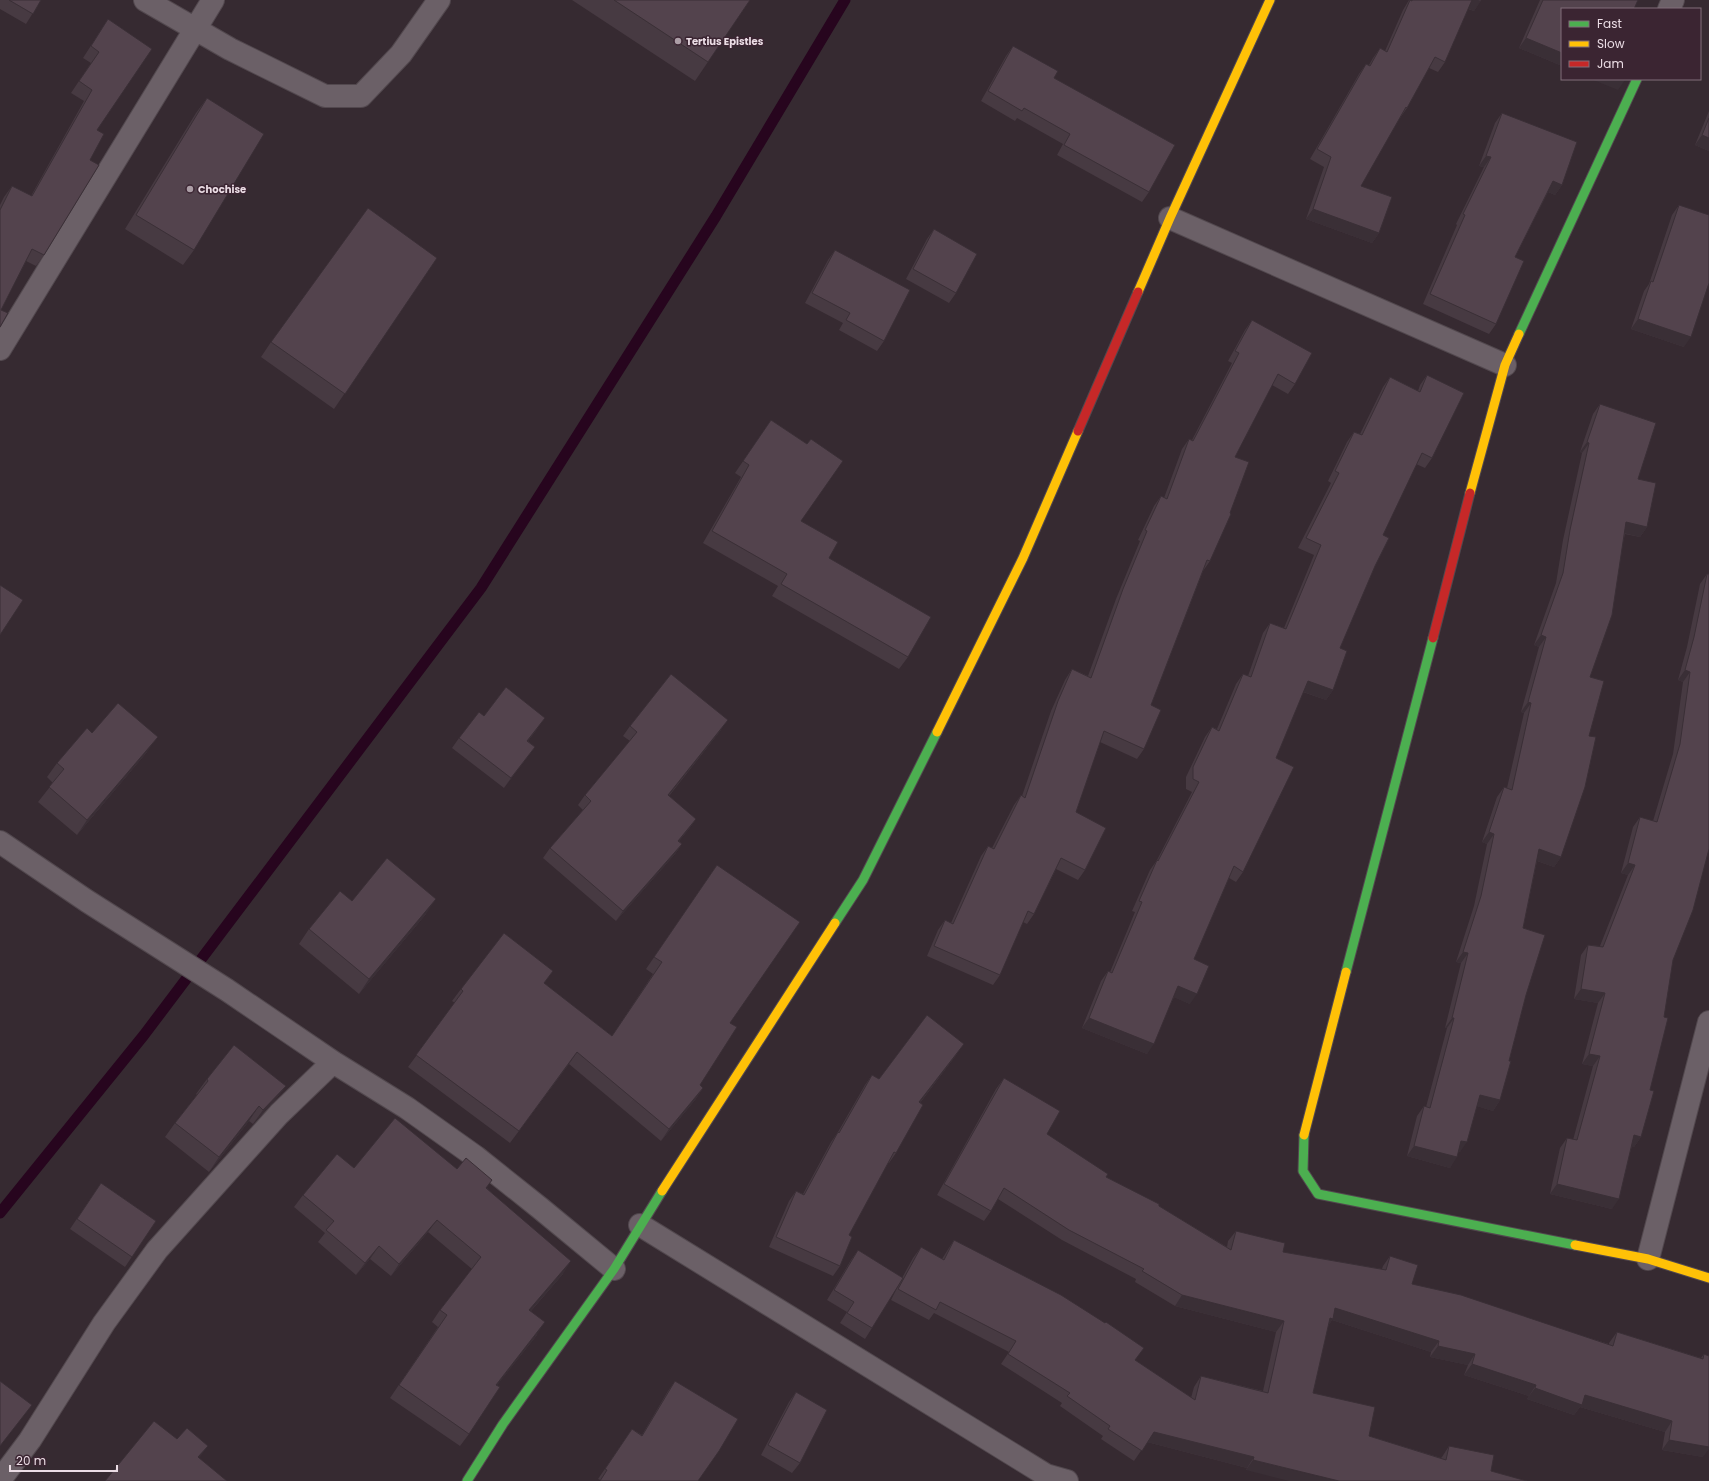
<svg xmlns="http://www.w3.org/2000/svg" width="1709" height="1481" font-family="Poppins,sans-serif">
	<rect width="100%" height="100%" fill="#362a31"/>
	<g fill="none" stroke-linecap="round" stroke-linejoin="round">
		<path stroke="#27051e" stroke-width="11" d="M0 1213 144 1035 481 588 716 216 845 0"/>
		<g stroke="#52484e" stroke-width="24">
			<path id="street" d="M145 0 230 49 325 96H361L401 54 439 0
				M1669 9 1673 0
				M1170 218 1505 365
				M0 349 213 0
				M0 842 87 901 227 990 333 1062 407 1108 476 1157 540 1208 614 1269
				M640 1225 1046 1475 1067 1481
				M1648 1259 1709 1022
				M0 1480 30 1440 104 1323 157 1250 279 1114 333 1062"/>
		</g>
		<g stroke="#52484e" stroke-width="11">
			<path id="fast" d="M1519 334 1637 79
				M835 923 863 880 937 732
				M1346 972 1433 638
				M1304 1135 1303 1171 1318 1194 1575 1245
				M467 1481 503 1424 614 1269 662 1191"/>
		</g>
		<g stroke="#52484e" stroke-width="11">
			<path id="slow" d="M1138 292 1170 218 1270 0
				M1470 493 1505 365 1519 334
				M937 732 1023 558 1078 431
				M1304 1135 1346 972
				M662 1191 835 923
				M1575 1245 1648 1259 1709 1278"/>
		</g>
		<g stroke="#52484e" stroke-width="11">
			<path id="jam" d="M1078 431 1138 292
				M1433 638 1470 493"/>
		</g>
		<use href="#street" stroke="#6b6067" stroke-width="22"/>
		<use href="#fast" stroke="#4caf50" stroke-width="9"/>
		<use href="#slow" stroke="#ffc107" stroke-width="9"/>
		<use href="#jam" stroke="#c62828" stroke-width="9"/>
	</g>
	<path fill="#473a42" d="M0 0H41L26 24 0 9Z
		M572 0H750L695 81Z
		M1409 0H1481L1474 11 1468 9 1445 62 1438 72 1429 68 1407 108 1400 118H1399L1361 186 1379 233 1372 243 1306 219 1324 167 1310 159 1359 74 1366 64 1369 65 1373 58 1380 48 1385 51 1403 10Z
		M1540 0H1638L1562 9V66L1519 48Z
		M108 19 97 130 90 160 44 255 36 266 26 261 1 310 0 327V205L4 197 12 186 31 196 84 101 71 93 91 63 83 58Z
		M1013 46 1054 78 1149 192 1142 202 1057 155 1063 144 1017 118 1015 121 981 101 1006 56Z
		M207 98 194 250 183 265 125 229 196 113Z
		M1709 111V151L1695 145Z
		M1502 113 1562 185 1555 195 1548 192 1515 257 1496 324 1489 334 1423 304 1457 225 1456 224 1484 167 1479 166 1495 123Z
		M1679 205 1684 347 1631 329 1644 291 1649 284 1672 215Z
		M934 229 956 293 949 303 906 279 927 239Z
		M835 250 884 341 877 351 839 330 843 323 805 303 828 260Z
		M437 258 334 409 261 357 271 342Z
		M1252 320 1295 384 1288 394 1272 385 1235 457 1210 561 1203 571 1151 705 1144 749 1137 759 1100 742 1076 812 1085 870 1078 880 1056 869 1034 914 1027 924 1023 922 1000 975 993 985 927 956 938 930 945 920 951 923 981 856 988 846 992 848 1014 805 1021 795 1022 796 1051 711 1065 680 1072 669 1088 676 1116 599 1140 541 1138 540 1154 506 1161 496 1164 498 1182 449 1189 439 1192 440 1232 363 1228 361 1245 330Z
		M1427 375 1432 458 1425 468 1416 464 1383 535 1375 566 1340 648 1333 690 1326 700 1303 692 1276 758 1243 872 1236 882 1229 878 1194 959 1190 1004 1174 997 1147 1054 1082 1028 1101 981 1108 971 1110 972 1135 912 1132 911 1150 870 1157 860 1192 792 1186 789V777L1205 737 1212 727 1217 729 1236 684 1243 674 1248 676 1263 633 1270 623 1284 628 1314 555 1298 548 1331 483 1328 481 1347 442 1354 432 1360 434 1383 387 1390 377 1418 391 1420 385Z
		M1600 404 1638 479 1647 527 1640 537 1625 534 1590 677 1589 736 1561 857 1554 867 1537 861 1523 928 1526 995 1509 1061 1500 1100 1493 1111 1477 1106 1460 1152H1458L1450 1168 1407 1156 1417 1116 1424 1106 1426 1107 1447 1028H1445L1461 963 1456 962 1474 906 1487 844 1482 842 1497 797 1504 787 1507 788 1524 713 1521 712 1539 647 1534 645 1556 583 1563 540 1582 453 1580 452 1593 414Z
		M771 420 807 444 811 439 801 521 829 558 908 657 899 669 772 596 778 586 703 543 741 477 735 473Z
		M1707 574 1673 960 1650 1090 1641 1137 1634 1147 1632 1146 1612 1209 1550 1194 1560 1148 1567 1138 1573 1140 1593 1066 1582 1064 1598 1003 1574 999 1581 955 1588 945 1600 946 1628 875 1621 873 1633 827 1640 817 1653 821 1673 754 1683 682 1678 680 1687 647 1700 584Z
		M484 716 538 728 528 741 535 747 504 788 452 748 459 738Z
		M630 726 721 730 669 796 696 819 689 829 679 841 682 844 675 854 616 921 543 858 550 848 583 810 578 805 585 795 630 741 623 736Z
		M92 733 147 752 77 835 38 802 53 783 47 777 57 763Z
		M717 865 730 1023 700 1085 703 1088 695 1100 661 1141 569 1064 510 1143 408 1067 455 1003 452 1001 461 989 545 984 612 1036 653 974 646 969Z
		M352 901 426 914 359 994 299 944 309 929Z
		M957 1054 920 1103 896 1153 889 1163H888L849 1235 840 1266 833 1276 769 1247 789 1201 796 1191 803 1194 831 1142 838 1132 865 1085 872 1075 879 1079Z
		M1004 1078 1047 1134 1106 1177 1159 1206 1227 1247 1228 1241 1236 1231 1283 1252 1382 1269 1383 1266 1390 1256 1412 1284 1609 1344V1343L1617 1332 1701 1358 1704 1354 1703 1457 1662 1450 1665 1432 1580 1407 1574 1415 1527 1399 1529 1396 1464 1375 1468 1365 1430 1357 1431 1352 1332 1320 1328 1326 1313 1393 1369 1436 1441 1458 1442 1457 1449 1446 1491 1471 1246 1470 1247 1468 1147 1442 1134 1461 1101 1439 1103 1436 1060 1406 1062 1403 1001 1364 1009 1352 934 1313 929 1320 891 1300 901 1280 872 1328 865 1339 840 1323 847 1312 827 1300 851 1260 858 1250 902 1278 913 1258 921 1247 942 1259 947 1251 954 1240 1191 1398 1194 1387 1201 1376 1263 1391 1276 1332 1175 1306 1135 1282 1136 1279 1062 1240 998 1199 991 1211 984 1221 937 1195 996 1089Z
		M207 1079 286 1086 275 1100 253 1124 249 1121 209 1172 165 1137 175 1123 197 1095 196 1094Z
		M354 1168 457 1169 487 1188 563 1274 531 1311 537 1335 497 1385 469 1434 460 1446 390 1398 438 1327 432 1322 440 1310 472 1269 428 1232 391 1276 370 1259 356 1275 318 1242 325 1233 294 1207 303 1195Z
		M101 1183 156 1221 125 1267 70 1229Z
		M675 1381 698 1481H600V1480L598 1479 632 1429 642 1435 668 1391Z
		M796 1392 800 1463 792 1473 761 1455 789 1402Z"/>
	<path fill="#3a2f36" d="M1472 0H1478L1481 1 1474 11 1466 8Z
		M1526 38 1562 53V66L1519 48Z
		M1591 79H1622L1625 80 1618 90Z
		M1702 135 1709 138V151L1695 145Z
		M1486 156 1491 157 1484 167 1479 166Z
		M1553 181 1562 185 1555 195 1546 191Z
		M1313 209 1379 233 1372 243 1306 219Z
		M1638 319 1691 337 1684 347 1631 329Z
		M1587 442 1589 443 1582 453 1580 452Z
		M1626 522 1647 527 1640 537 1619 532Z
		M1541 635 1546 637 1539 647 1534 645Z
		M1685 670 1690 672 1683 682 1678 680Z
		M1308 681 1333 690 1326 700 1301 691Z
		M1528 702 1531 703 1524 713 1521 712Z
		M545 718 538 728 520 751 527 741Z
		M728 720 721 730 661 805 668 795Z
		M158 737 147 752 77 835 87 820Z
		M535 747 528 757 504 788 511 778Z
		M696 819 689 829 671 851 678 841Z
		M1489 832 1494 834 1487 844 1482 842Z
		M682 844 675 854 616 921 623 911Z
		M1539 849 1561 857 1554 867 1532 859Z
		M1628 863 1635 865 1628 875 1621 873Z
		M436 899 426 914 359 994 369 979Z
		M1463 952 1468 953 1461 963 1456 962Z
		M1178 986 1197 994 1190 1004 1171 996Z
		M1581 989 1605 993 1598 1003 1574 999Z
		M1089 1018 1154 1044 1147 1054 1082 1028Z
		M1452 1018H1454L1447 1028H1445Z
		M964 1044 957 1054 912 1113 919 1102Z
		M577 1052 569 1064 510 1143 519 1131Z
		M1589 1054 1600 1056 1593 1066 1582 1064Z
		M286 1086 275 1100 253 1124 263 1110Z
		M703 1088 695 1100 661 1141 669 1129Z
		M1480 1095 1500 1100 1493 1111 1473 1105Z
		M259 1106 249 1121 209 1172 219 1157Z
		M1634 1135 1641 1137 1634 1147 1627 1145Z
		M1461 1141 1467 1142 1460 1152 1454 1151Z
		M1414 1146 1457 1157 1450 1168 1407 1156Z
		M1557 1184 1619 1199 1612 1209 1550 1194Z
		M437 1220 428 1232 391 1276 399 1264Z
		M379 1246 370 1259 356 1275 365 1263Z
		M571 1261 563 1274 521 1322 529 1310Z
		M1182 1295 1284 1321 1276 1332 1175 1306Z
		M1335 1308 1439 1341 1431 1352 1332 1320 1326 1329 1327 1319Z
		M545 1322 537 1335 488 1397 496 1385Z
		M1438 1346 1475 1354 1468 1365 1430 1357Z
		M1472 1364 1536 1385 1529 1396 1464 1375Z
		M1535 1388 1585 1395 1672 1421 1665 1432 1580 1407 1574 1415 1527 1399Z
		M1154 1432 1254 1457 1247 1468 1147 1442Z
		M1669 1440 1709 1447V1449L1703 1457 1662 1450Z
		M208 1446 200 1457 190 1469 198 1457Z
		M1253 1460 1339 1481H1289L1246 1470Z"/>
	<path fill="#53434d" stroke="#3a2f36" d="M9 0H41L33 14Z
		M614 0H750L708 62Z
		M1410 0 1412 1V0H1472L1445 62 1435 57 1407 108 1406 107 1361 186 1392 197 1379 233 1313 209 1331 157 1317 149 1366 64 1370 66 1380 48 1387 52Z
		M1543 0H1638L1634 9H1562V53L1526 38Z
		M108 19 152 49 97 130 104 134 90 160 99 165 44 255 32 249 1 310 8 313 0 327V210L12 186 32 196 92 90 79 81 99 52 91 46Z
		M1013 46 1058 71 1054 78 1175 145 1149 192 1064 145 1070 134 1024 108 1022 111 988 91Z
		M207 98 264 134 194 250 136 215Z
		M1502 113 1577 142 1562 185 1553 181 1515 257 1524 261 1496 324 1430 294 1465 215 1463 214 1491 157 1486 156Z
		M1709 118V138L1702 135Z
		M1679 205 1709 215V283L1691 337 1638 319 1651 281 1653 282Z
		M368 208 437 258 345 394 271 342Z
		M934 229 977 254 956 293 913 269Z
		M835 250 910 290 884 341 846 320 850 313 812 293Z
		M1252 320 1312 353 1295 384 1278 374 1235 457 1249 462 1230 513 1231 514 1210 561 1207 560 1151 705 1161 710 1144 749 1104 731 1076 812 1106 828 1085 870 1061 858 1034 914 1028 911 1000 975 934 946 945 920 953 924 988 846 994 849 1021 795 1025 798 1058 701 1072 669 1091 678 1123 589 1147 531 1145 530 1161 496 1167 499 1189 439 1193 441 1239 353 1235 351Z
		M1427 375 1464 393 1432 458 1422 453 1383 535 1389 538 1375 566 1340 648 1347 651 1333 690 1308 681 1276 758 1294 767 1243 872 1234 866 1194 959 1209 966 1197 994 1178 986 1154 1044 1089 1018 1108 971 1112 973 1142 902 1139 901 1157 860 1158 861 1199 782 1193 779V767L1212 727 1219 731 1243 674 1251 677 1270 623 1286 629 1321 545 1306 538 1339 473 1335 471 1354 432 1362 435 1390 377 1420 392Z
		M1600 404 1656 423 1638 479 1656 483 1647 527 1626 522 1612 615 1590 677 1604 681 1589 736 1596 737 1585 787 1561 857 1539 849 1523 928 1545 935 1526 995 1509 1061H1511L1500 1100 1480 1095 1467 1142 1461 1141 1457 1157 1414 1146 1424 1106 1430 1108 1454 1018H1452L1468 953 1463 952 1481 896 1494 834 1489 832 1504 787 1512 790 1531 703 1528 702 1546 637 1541 635 1563 573 1570 530 1589 443 1587 442Z
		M771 420 807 444 811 439 843 461 801 521 838 542 829 558 931 617 908 657 781 584 787 574 712 531 749 465 743 461Z
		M1707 574H1709V849L1693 910 1673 960 1664 1017 1668 1018 1650 1090 1654 1091 1641 1137 1634 1135 1619 1199 1557 1184 1567 1138 1577 1140 1600 1056 1589 1054 1605 993 1581 989 1588 945 1603 947 1635 865 1628 863 1640 817 1657 822 1680 744 1690 672 1685 670 1694 637Z
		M0 585 23 600 0 635Z
		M671 674 728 720 668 795 696 819 678 841 682 844 623 911 550 848 591 801 585 795 637 732 630 726Z
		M506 687 545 718 527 741 535 747 511 778 459 738 479 712 484 716Z
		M118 703 158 737 87 820 49 787 64 769 57 763 87 728 92 733Z
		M387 858 436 899 369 979 309 929 340 891 352 901Z
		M717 865 800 922 730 1023 737 1027 700 1085 703 1088 669 1129 577 1052 519 1131 416 1055 463 991 461 989 504 933 553 971 544 983 612 1036 662 962 654 957Z
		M927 1015 964 1044 919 1102 923 1105 896 1153 894 1152 849 1235 852 1237 840 1266 776 1237 796 1191 804 1195 838 1132 839 1133 872 1075 879 1079Z
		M234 1045 286 1086 263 1110 259 1106 219 1157 175 1123 208 1081 207 1079Z
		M1004 1078 1060 1111 1047 1134 1108 1174 1106 1177 1159 1204V1206L1231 1250 1236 1231 1285 1243 1283 1252 1386 1270 1390 1256 1418 1265 1412 1284 1461 1295 1613 1346 1617 1332 1703 1359 1704 1354 1709 1356V1447L1669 1440 1672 1421 1585 1395 1582 1405 1535 1388 1536 1385 1472 1364 1475 1354 1438 1346 1439 1341 1335 1308 1333 1319 1330 1318 1313 1393 1375 1407 1369 1436 1446 1460 1449 1446 1494 1455 1491 1471 1527 1481H1339L1253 1460 1254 1457 1154 1432 1142 1451 1108 1429 1110 1426 1067 1396 1070 1393 1008 1354 1016 1341 940 1302 936 1310 898 1289 921 1247 944 1260 954 1240 1061 1295 1105 1323 1106 1322 1144 1348 1135 1360 1195 1400 1201 1376 1268 1393 1284 1321 1182 1295 1142 1271 1144 1269 1069 1230 1004 1188 991 1211 944 1184Z
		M395 1118 457 1169 466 1158 492 1180 486 1188 571 1261 529 1310 545 1322 496 1385 500 1387 469 1434 399 1385 447 1315 440 1310 481 1257 437 1220 399 1264 379 1246 365 1263 326 1230 334 1221 303 1195 337 1154 354 1168Z
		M101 1183 156 1221 132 1257 77 1219Z
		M858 1250 903 1278 872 1328 847 1313 854 1302 834 1290Z
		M0 1381 32 1405 0 1446Z
		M675 1381 738 1419 719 1451 698 1481H600L607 1470 605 1469 632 1429 642 1436Z
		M796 1392 827 1410 800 1463 768 1445Z
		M154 1421 177 1439 187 1428 208 1446 198 1457 227 1481H105Z"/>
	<g fill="#ac9ea6" stroke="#3b2532" stroke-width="1.5">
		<circle cx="678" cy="41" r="4"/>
		<circle cx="190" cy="189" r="4"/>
	</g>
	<g text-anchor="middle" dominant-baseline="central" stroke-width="3" stroke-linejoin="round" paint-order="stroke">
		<g font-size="10" font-weight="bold" fill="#ebdde5" stroke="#3b2532" text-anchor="start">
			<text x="686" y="41">Tertius Epistles</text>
			<text x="198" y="189">Chochise</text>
		</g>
	</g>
	<rect x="1561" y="8" width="140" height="72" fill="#3b2532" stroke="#816f7a"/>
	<rect x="1569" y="21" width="20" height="6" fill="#4caf50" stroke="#816f7a"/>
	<text x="1597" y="28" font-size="12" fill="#ebdde5">Fast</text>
	<rect x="1569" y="41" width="20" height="6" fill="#ffc107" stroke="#816f7a"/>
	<text x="1597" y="48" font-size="12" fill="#ebdde5">Slow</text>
	<rect x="1569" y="61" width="20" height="6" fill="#c62828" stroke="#816f7a"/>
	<text x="1597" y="68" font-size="12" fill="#ebdde5">Jam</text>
	<path d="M10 1465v6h107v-6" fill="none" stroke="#ebdde5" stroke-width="2"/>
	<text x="16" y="1465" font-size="12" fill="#ebdde5" stroke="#3b2532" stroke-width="3" paint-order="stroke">20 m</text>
</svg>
